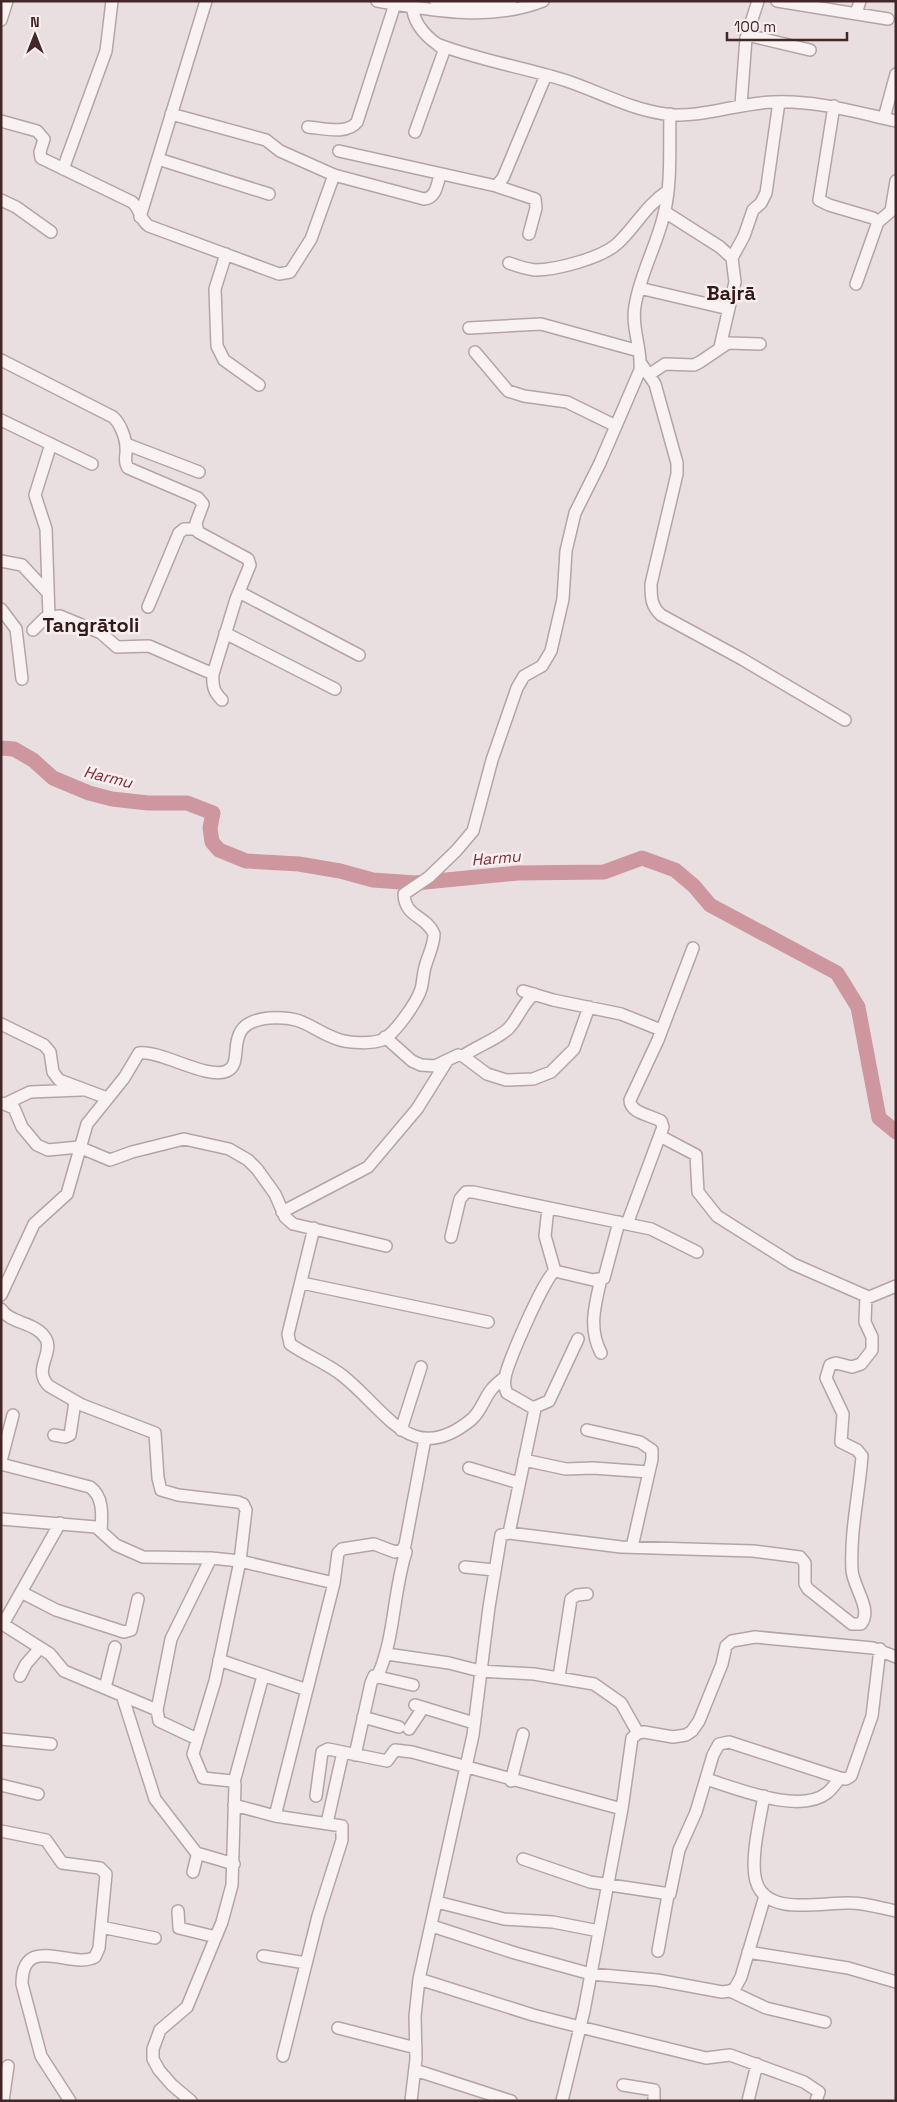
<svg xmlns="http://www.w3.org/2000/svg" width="897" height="2102" font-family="'Space Grotesk',sans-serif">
	<rect width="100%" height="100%" fill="#eadfe0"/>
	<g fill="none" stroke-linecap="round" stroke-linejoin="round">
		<path stroke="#ce969e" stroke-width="15" d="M1 748 14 749 33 760 53 778 89 793 112 799 148 803H187L213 813 210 828 212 842 219 850 246 861 299 864 340 871 373 880 415 883 518 873 604 872 642 858 675 870 694 886 710 905 837 973 858 1007 879 1118 896 1132"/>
		<g stroke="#b5a4a5" stroke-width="14">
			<path id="minor" d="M377 1C431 10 490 22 543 1
				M413 1C410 19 424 35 437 44 478 60 522 67 564 80 598 91 629 109 665 114 701 119 737 103 773 102 815 100 855 112 896 121
				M777 1 888 19
				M436 2 483 5 511 1
				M856 14 860 1
				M1 20 7 1
				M747 35 810 50
				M741 105 746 38 758 1
				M834 106 819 200 829 205 873 218 878 222 856 284
				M171 114 266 140 280 151 334 175 424 199C436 198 437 185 440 175
				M884 118 896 74
				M1 121 37 131 44 139 40 152 41 158 132 202C141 209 138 218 149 226L279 274 290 272 311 239 334 175
				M308 127C323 128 347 135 357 122L395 4
				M415 132 445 48 439 46
				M339 151 496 186 503 178 546 75
				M158 159 269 194
				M63 169 106 51 112 1
				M496 186 535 199 536 208 529 234
				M1 200 16 207 51 232
				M665 212 720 247 732 258 735 282 720 347
				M140 217 206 1
				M878 222 891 211 896 181
				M226 254 215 289 217 346 224 360 259 385
				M732 258 744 236 753 210 761 203 766 193 779 102
				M509 263C517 266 526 269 535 270 556 270 602 258 618 243 636 226 646 205 668 191
				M639 288 729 309
				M469 328 541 324 639 351
				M475 352 508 391 524 396 567 402 616 426
				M1 360 113 417C120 423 126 438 126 448 127 455 123 461 128 468L198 498 203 504 196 523 198 532 248 559 250 565 236 599 213 674C212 686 214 692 222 700
				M640 362 655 384 677 463V474L651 584C651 597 651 606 661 615L742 659 845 720
				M650 374 665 364 694 365 700 362 728 343 760 344
				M1 420 92 464
				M126 444 199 472
				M1 561 22 565 48 593
				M239 592 359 655
				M148 607 179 533 184 529H195
				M1 609 16 629 22 679
				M49 616 46 529 35 495 51 444
				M33 630 45 618 60 616 101 633 117 647 149 646 213 674
				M225 633 335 689
				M523 991 553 1000 621 1014 661 1030
				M1 1024 44 1045 50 1052 53 1072 59 1080 107 1098
				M385 1037 412 1061 421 1065 435 1066 458 1055 463 1056 487 1074 506 1080 533 1079 551 1072 574 1049 589 1007
				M463 1056C477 1046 494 1041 508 1029 518 1019 522 1004 534 994
				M1 1103 14 1108 22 1127 37 1145 48 1150 79 1147 110 1160 132 1152 184 1139 229 1149 248 1160 257 1169 275 1194 285 1217 293 1224 386 1246
				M5 1104 30 1092 81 1090
				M548 1208 545 1236 555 1271
				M282 1212 368 1167 417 1109 447 1061
				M627 1224 663 1127 661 1121C650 1115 630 1113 630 1100L658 1040 693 948
				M314 1228 288 1334 290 1344C307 1356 327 1363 343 1376 387 1411 412 1469 472 1419 481 1411 484 1399 491 1390 495 1385 500 1381 505 1377
				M451 1237 460 1199 466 1192H473L651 1229 697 1252
				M302 1283 488 1322
				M1 1295 34 1224 67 1194 87 1124 124 1078 139 1053C161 1050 207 1080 227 1071 247 1062 219 1023 269 1018 306 1015 311 1031 340 1040 351 1043 371 1044 382 1040 395 1034 417 1002 421 989 423 982 423 974 425 967 428 956 434 945 434 934 426 915 405 918 404 894L429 877 456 851 473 831 492 760 517 688 524 676 542 666 551 651 563 599 566 551 575 513 600 463 640 370C642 348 631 328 635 306 640 274 657 245 664 214 672 183 669 147 670 114
				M867 1298 896 1286
				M1 1309C10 1324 37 1322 46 1339 54 1353 32 1370 49 1386L82 1405 155 1433 158 1478 161 1490 178 1495 238 1502 243 1504 246 1510 240 1561 215 1681 193 1754 203 1778 232 1781 235 1784 232 1885 222 1922 187 2007 160 2030 153 2049V2059L159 2070 172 2085 191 2101
				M601 1353C588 1328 595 1305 601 1279
				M535 1407 549 1401 578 1339
				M401 1430 421 1367
				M587 1430 640 1442 652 1450V1459L632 1547
				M54 1435 65 1437 70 1435 75 1402
				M524 1460 566 1469 593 1468 649 1472
				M1 1461 13 1415
				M1 1464 90 1487C104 1497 102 1516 101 1531
				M469 1468 519 1483
				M1 1519 96 1527 116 1545 143 1557 211 1558 240 1561 334 1583
				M509 1533 535 1409 507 1393C505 1389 504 1383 505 1378 507 1364 545 1276 555 1271L593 1280 604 1278 619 1222
				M465 1567 494 1570
				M21 1592 56 1610 124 1632 131 1630 138 1599
				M1 1623 50 1654 64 1671 157 1710
				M3 1624 60 1523
				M387 1654 449 1663 480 1671 534 1674 594 1684 621 1703 638 1733
				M219 1660 307 1690
				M378 1675C395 1637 393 1592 406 1552
				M20 1676 26 1664 40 1648
				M559 1677 571 1599 577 1595 587 1594
				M105 1688 115 1647
				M123 1698 155 1799 198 1855
				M415 1705 474 1723
				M363 1717 399 1727
				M409 1729 423 1708
				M1 1739 51 1744
				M197 1739 159 1721 157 1710 171 1639 211 1558
				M355 1755 371 1683 374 1676 413 1685
				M706 1779C736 1788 799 1815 827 1793 832 1789 836 1783 840 1778
				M511 1781 523 1734
				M234 1782 263 1676
				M1 1785 38 1794
				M316 1796 322 1752 328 1749 387 1761 395 1750 412 1752 622 1809 584 2011 562 2101
				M764 1796C760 1819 750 1859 756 1881 766 1917 822 1902 850 1903 865 1903 881 1908 896 1911
				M234 1805 275 1816 334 1583 338 1553 342 1549 374 1544 395 1552 402 1550 405 1545 425 1439
				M622 1809 632 1738 638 1733 644 1732 673 1737 686 1735 692 1731 699 1721 722 1664 726 1646 732 1641 755 1637 873 1648 896 1657
				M275 1816 342 1826V1840L318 1916 283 2056
				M327 1823 343 1752
				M1 1831 46 1840 62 1863 100 1868 106 1874 99 1948 95 1957C72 1970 22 1932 22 1984L41 2056 70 2101
				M523 1859 590 1882 670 1894 679 1850 696 1812 713 1755 719 1744 729 1742 840 1778 846 1779 851 1776 872 1716 880 1649
				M193 1872 197 1856 200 1854 234 1864
				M437 1902 504 1919 553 1922 599 1931
				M178 1911 179 1928 216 1937
				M432 1926 515 1953 591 1974 657 1980 722 1992 730 1991 735 1988 741 1977 765 1896
				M101 1927 155 1938
				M658 1951 668 1895
				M748 1952 848 1968 896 1982
				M263 1956 306 1963
				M419 1979 533 2015 580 2027 706 2058 730 2055 804 2082 819 2092 816 2101
				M730 1991 766 2008 825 2022
				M338 2028 416 2048
				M415 2070 511 2101
				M623 2085 654 2090V2101
				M3 2101 8 2066
				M411 2101 416 2059 415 2016 419 1979 473 1735 489 1607 501 1535 509 1533 621 1547 753 1551 800 1557 805 1563V1584L808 1589 852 1624H861C873 1610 853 1587 852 1570 850 1531 859 1495 862 1456L857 1450 841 1442 843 1414 826 1378 830 1365 836 1363 852 1367 861 1364 872 1350V1337L865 1322 866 1296 793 1264 717 1216 698 1192 696 1155 660 1136
				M748 2101 757 2064"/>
		</g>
		<use href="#minor" stroke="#f8f2f2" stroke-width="11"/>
	</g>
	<g text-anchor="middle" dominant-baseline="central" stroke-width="5" stroke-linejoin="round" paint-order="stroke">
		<g font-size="16" font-style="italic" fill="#7b2c34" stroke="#f7efef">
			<text transform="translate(108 777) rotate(14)">Harmu</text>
			<text transform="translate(496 858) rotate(-5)">Harmu</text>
		</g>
		<g font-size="20" font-weight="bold" fill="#331918" stroke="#f7efef">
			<text x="731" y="293">Bajrā</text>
			<text x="91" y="625">Tangrātoli</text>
		</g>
	</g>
	<rect width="897" height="2102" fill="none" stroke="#432627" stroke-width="5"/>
	<g transform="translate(35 35)" stroke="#f7efef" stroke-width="4" paint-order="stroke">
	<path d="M0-4L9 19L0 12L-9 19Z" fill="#432627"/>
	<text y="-8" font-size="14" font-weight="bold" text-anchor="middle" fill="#432627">N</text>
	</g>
	<path d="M727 32v8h120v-8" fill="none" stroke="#432627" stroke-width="2.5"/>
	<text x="734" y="32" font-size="15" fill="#432627" stroke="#f7efef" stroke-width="4" paint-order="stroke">100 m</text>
</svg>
